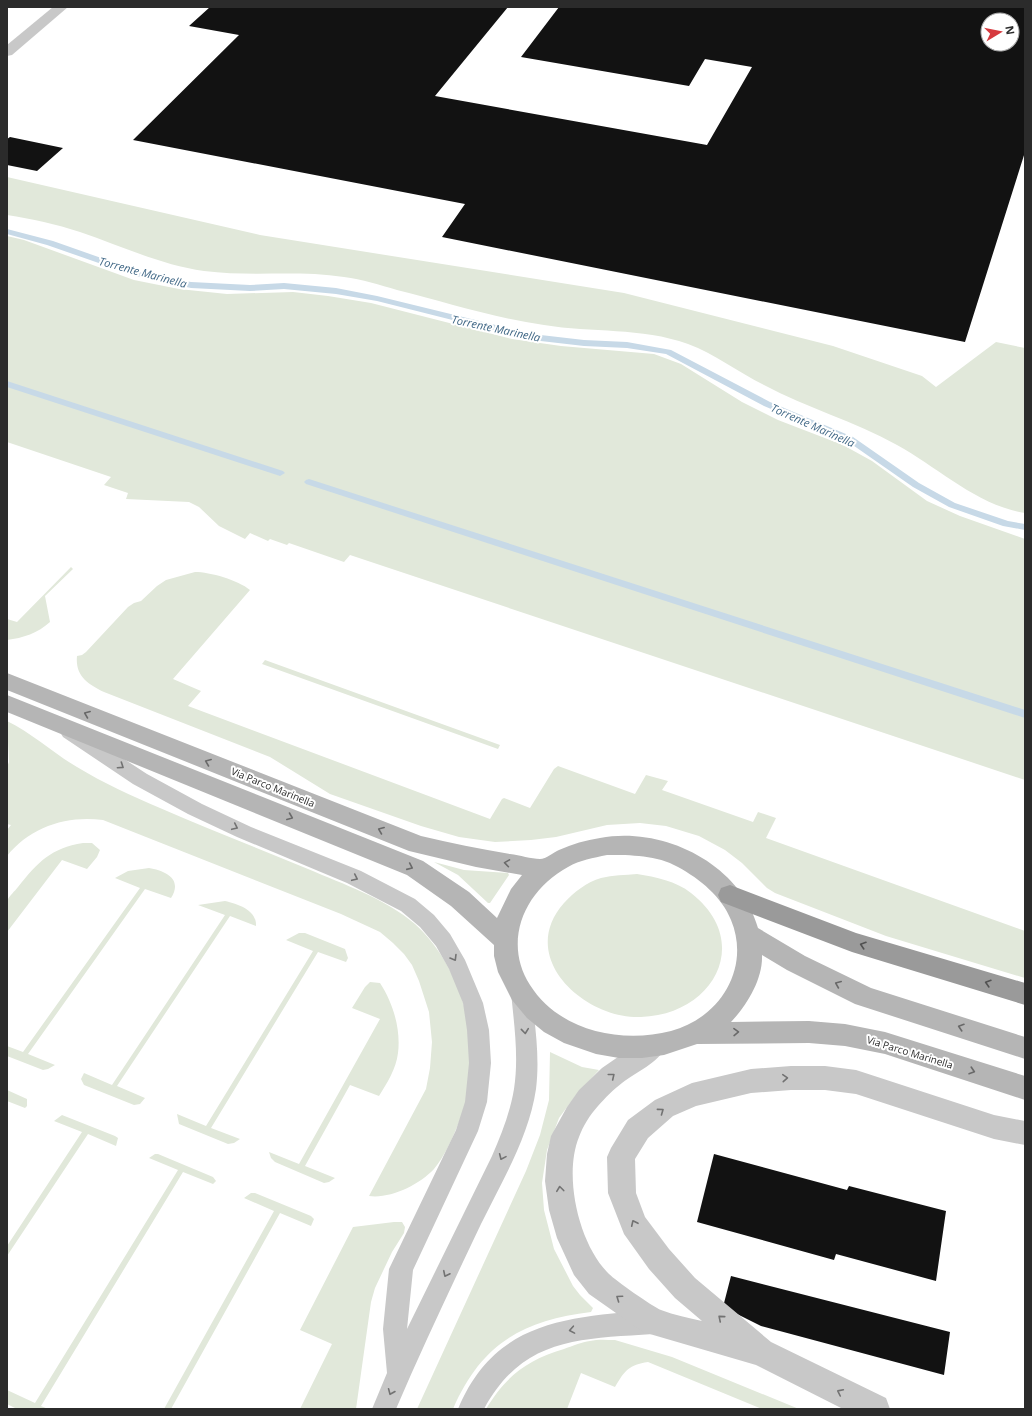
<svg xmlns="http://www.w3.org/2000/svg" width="1032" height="1416" font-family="'Open Sans',sans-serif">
	<rect width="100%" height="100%" fill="#fff"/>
	<path fill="#e1e8da" d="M7 177 260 235 624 293 833 346 922 376 936 387 996 342 1025 348V513C976 505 939 468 897 445 854 421 807 408 764 385 738 372 715 354 688 344 641 327 592 333 544 325 494 318 445 302 397 290 380 285 362 279 344 277 298 270 251 277 204 271 161 265 121 246 80 232 56 224 32 219 7 215Z
		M7 236 24 240 134 280 179 289 227 294 293 292 328 296 371 303 512 339 561 346 654 354 681 364 742 402 778 420 843 445 872 461 927 501 960 516 1025 539V780L350 555 344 562 289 543 287 545 270 539 268 541 250 533 245 539 219 526 199 507 189 502 126 499 128 493 104 485 111 477 7 442Z
		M71 567 73 569 45 596 50 622C38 633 23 638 7 640V619L17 622Z
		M195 572C210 572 238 580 250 590L173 679 201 691 188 706 490 819 502 799 504 798 530 808 554 769 558 766 635 794 646 775 668 781 662 790 753 822 758 812 776 818 766 838 1025 931V978L886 936 775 893 767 888 742 863 725 850 699 836 666 826 640 823 607 825 556 837 531 840 495 842 459 837 421 826 330 794 270 757 104 692C88 684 75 676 77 656L82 655 86 652 128 607 134 603 141 601 157 586 166 580Z
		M265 660 500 745 498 749 262 664Z
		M7 721C32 733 53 753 77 767 103 783 132 796 160 808 209 829 259 849 308 869 343 884 386 899 415 924 449 955 472 1007 470 1053 470 1065 471 1078 469 1089 467 1104 454 1136 447 1149 443 1156 439 1163 434 1169 419 1185 390 1199 369 1196L426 1089 430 1068 432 1042 429 1012 419 981 412 965 404 954 393 943 380 932 341 914 103 820C67 815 30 827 7 856V830L11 825 7 824V767L9 762Z
		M83 843H92L100 850 97 857 87 869 62 860 7 932C7 925 5 908 7 901 9 896 15 891 18 887 38 862 51 848 83 843Z
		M434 862 464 870 508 873 509 875 490 903H488L458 875Z
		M149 868C166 871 183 879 171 898L145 889 28 1054 55 1065 48 1069 43 1070 7 1056V1046L23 1052 140 888 115 878 128 871Z
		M637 874C656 877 676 881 691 893 754 942 713 1015 641 1017 584 1019 516 957 564 903 574 892 587 882 601 878 613 875 625 875 637 874Z
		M225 901C238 904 257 910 256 926L230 916 117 1086 145 1098 140 1104 134 1105 84 1085 81 1079 84 1073 112 1085 225 915 198 905Z
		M299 933H305L345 949 348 958 346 962 318 952 211 1128 240 1139 234 1143 228 1144 179 1124 177 1114 206 1126 313 951 286 940Z
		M370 982 380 983C393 1003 401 1029 398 1053 396 1069 387 1083 379 1096L350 1085 305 1166 335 1178 329 1182 324 1183 275 1162 271 1158 269 1152 299 1164 380 1019 352 1008 365 987Z
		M550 1052 582 1067 599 1070 576 1095 559 1118 547 1150 542 1183 544 1210 554 1249 573 1286 580 1295 593 1308 591 1312C523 1320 481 1344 453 1409H417L526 1171 540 1135 549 1100Z
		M7 1090 27 1099V1106L25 1108 7 1101Z
		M62 1115 115 1136 118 1138 116 1146 88 1134 7 1256V1246L82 1132 54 1121Z
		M155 1154H158L213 1177 216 1181 213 1184 183 1172 41 1406 48 1409H17L7 1404V1390L35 1403 178 1170 149 1158Z
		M251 1193H255L311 1216 314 1219 311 1226 280 1213 171 1409H164L274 1211 244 1198Z
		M394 1222H402L405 1227 404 1233 392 1252 375 1288 371 1302 356 1409H300L332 1344 300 1330 353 1227Z
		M615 1340 672 1357 799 1409H762L648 1362C629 1365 625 1370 615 1387L581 1373 567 1409H486C506 1376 527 1360 564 1349 572 1346 582 1342 590 1341 598 1339 607 1340 615 1340Z"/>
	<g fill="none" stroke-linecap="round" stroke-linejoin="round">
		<path fill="#c7d9e7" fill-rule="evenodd" d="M7 229 53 241 141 272 191 282 250 285 284 283 336 288 377 296 532 334 584 340 627 342 671 350 770 402 853 437 919 483 955 503 1008 521 1025 524V530L1003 526 949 507 913 487 847 441 764 406 666 354 627 348 584 346 532 340 377 301 336 294 284 289 250 291 191 288 136 276 47 245 7 234Z
			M7 381 283 471 285 473 280 476 277 475 7 387Z
			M309 479 1025 710V718L306 484 304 482 306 480Z"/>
	</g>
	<path fill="#121212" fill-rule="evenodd" d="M210 7H508L435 96 707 145 752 67 705 59 689 86 521 57 559 7H1025V152L965 342 442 237 465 204 133 140 239 35 189 26ZM988 20H1012V44H988Z
		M10 137 63 148 37 171 7 165V139Z
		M714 1154 847 1190 849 1186 946 1211 936 1281 836 1254 834 1260 697 1222Z
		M731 1276 950 1332 944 1375 761 1326 723 1307Z"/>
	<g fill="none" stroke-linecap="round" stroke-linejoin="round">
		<path fill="#c8c8c8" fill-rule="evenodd" d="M69 725 75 727 147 774 202 804 251 827 361 871 415 899 434 915 450 934 465 960 483 1003 489 1030 491 1063 487 1102 478 1131 413 1270 407 1329 492 1156C501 1135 510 1113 514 1089 519 1057 514 1024 511 992L514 986 521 983 528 986 531 992C535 1024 540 1057 536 1089 529 1137 502 1181 481 1224 452 1285 423 1346 396 1409H372L387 1373 383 1329 389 1269 456 1130 465 1102 469 1063 467 1030 463 1003 449 969 436 946 420 927 401 911 347 883 237 837 188 814 133 784 63 737 60 732 63 727Z
			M653 1310 661 1314 665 1322 661 1330 653 1334C580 1339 523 1337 484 1409H458C495 1320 568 1317 653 1310Z"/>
		<path fill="#c8c8c8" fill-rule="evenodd" d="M653 1036 662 1039 666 1047C658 1063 636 1072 622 1083 614 1089 605 1098 598 1106 590 1115 583 1126 579 1137 563 1176 579 1245 609 1274 615 1280 653 1307 661 1310 674 1315 689 1318 702 1321L675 1298 649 1269 624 1234 608 1193 607 1157 611 1148 628 1120 655 1100 692 1083 751 1069 791 1066H825L856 1070 994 1115 1025 1121V1145L994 1139 856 1094 825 1090H791L751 1093 696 1106 673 1116 648 1138 635 1159 636 1193 645 1217 669 1249 695 1278 771 1342 886 1398 890 1409H843L756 1365 643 1332 589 1294 574 1275 557 1238 549 1210 545 1181 547 1154 551 1136 567 1107 579 1090 602 1068 644 1039Z"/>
		<path fill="#c8c8c8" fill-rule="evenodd" d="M53 7H68L12 55 7 56V45Z"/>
		<path fill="#b5b5b5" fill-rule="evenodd" d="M7 673 421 836C450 843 480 849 510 854 520 855 531 859 540 859 546 859 554 852 559 850 572 844 586 840 600 838 664 826 740 864 758 928L805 956 871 988 1025 1037V1059L855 1004 787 970 762 955C763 979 747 1005 731 1022L809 1021 845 1024 885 1032 1025 1076V1100L885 1054 845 1046 809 1043 697 1044 664 1055 642 1058H619L596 1054 564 1043 544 1032 527 1018 512 1000 498 972 494 956V945L451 906 407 875 7 712V695L423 861 469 892 497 918 511 889 522 875 476 867 409 851 7 690ZM607 855C631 855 657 855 678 867 700 879 722 897 731 920 751 968 720 1018 671 1031 621 1044 559 1031 530 985 502 941 525 890 568 867 580 860 593 858 607 855Z"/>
		<path fill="#9a9a9a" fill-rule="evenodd" d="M730 885 856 933 1025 983V1005L852 952 721 902 718 895 721 888Z"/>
	</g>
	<defs><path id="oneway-chevron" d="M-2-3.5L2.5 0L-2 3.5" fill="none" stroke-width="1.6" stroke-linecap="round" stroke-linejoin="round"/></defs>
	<g stroke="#696969">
		<use href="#oneway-chevron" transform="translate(87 714) rotate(-158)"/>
		<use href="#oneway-chevron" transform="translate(208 762) rotate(-158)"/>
		<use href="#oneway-chevron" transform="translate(290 817) rotate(22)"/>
		<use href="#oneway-chevron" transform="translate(381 830) rotate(-158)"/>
		<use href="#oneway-chevron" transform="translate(507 863) rotate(-171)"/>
		<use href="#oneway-chevron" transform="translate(410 867) rotate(24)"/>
		<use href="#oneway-chevron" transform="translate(838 984) rotate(-157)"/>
		<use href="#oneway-chevron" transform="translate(961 1027) rotate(-162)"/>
		<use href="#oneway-chevron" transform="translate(736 1032) rotate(-1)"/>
		<use href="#oneway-chevron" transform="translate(972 1071) rotate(18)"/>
	</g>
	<g stroke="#727272">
		<use href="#oneway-chevron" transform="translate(121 766) rotate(34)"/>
		<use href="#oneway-chevron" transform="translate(235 827) rotate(25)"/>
		<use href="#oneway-chevron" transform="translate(355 878) rotate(25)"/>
		<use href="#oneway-chevron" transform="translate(454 958) rotate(59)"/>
		<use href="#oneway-chevron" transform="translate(525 1031) rotate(84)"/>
		<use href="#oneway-chevron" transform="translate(612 1076) rotate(-39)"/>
		<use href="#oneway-chevron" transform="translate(785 1078) rotate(-4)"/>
		<use href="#oneway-chevron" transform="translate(661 1111) rotate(-36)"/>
		<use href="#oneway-chevron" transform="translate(502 1157) rotate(114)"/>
		<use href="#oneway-chevron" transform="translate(560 1189) rotate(-97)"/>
		<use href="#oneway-chevron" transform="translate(634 1223) rotate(-115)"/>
		<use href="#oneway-chevron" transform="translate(446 1274) rotate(116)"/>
		<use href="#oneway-chevron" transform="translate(619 1298) rotate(-145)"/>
		<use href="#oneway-chevron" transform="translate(721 1318) rotate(-140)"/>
		<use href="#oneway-chevron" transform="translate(572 1330) rotate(170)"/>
		<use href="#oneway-chevron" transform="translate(391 1392) rotate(113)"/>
		<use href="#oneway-chevron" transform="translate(840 1392) rotate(-154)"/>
	</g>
	<g stroke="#525252">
		<use href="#oneway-chevron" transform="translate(863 945) rotate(-162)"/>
		<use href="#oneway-chevron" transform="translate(988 983) rotate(-163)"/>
	</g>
	<g text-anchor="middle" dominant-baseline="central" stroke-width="4" stroke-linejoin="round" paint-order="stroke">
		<g font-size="10" fill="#2b2b2b" stroke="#fff">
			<text transform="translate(273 787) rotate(22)">Via Parco Marinella</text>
			<text transform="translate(910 1052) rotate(17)">Via Parco Marinella</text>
		</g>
		<g font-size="11" font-style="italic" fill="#416886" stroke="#fff">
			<text transform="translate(143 272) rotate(15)">Torrente Marinella</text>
			<text transform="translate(496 328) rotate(12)">Torrente Marinella</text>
			<text transform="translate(813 425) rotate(24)">Torrente Marinella</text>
		</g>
	</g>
	<rect width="1032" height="1416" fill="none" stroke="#2b2b2b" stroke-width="16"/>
	<g transform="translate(1000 32) rotate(80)"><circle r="19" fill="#ffffff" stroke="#aaaaaa"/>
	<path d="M0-3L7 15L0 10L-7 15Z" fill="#d63a3f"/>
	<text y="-6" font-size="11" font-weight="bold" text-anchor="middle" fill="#2b2b2b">N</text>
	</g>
</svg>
